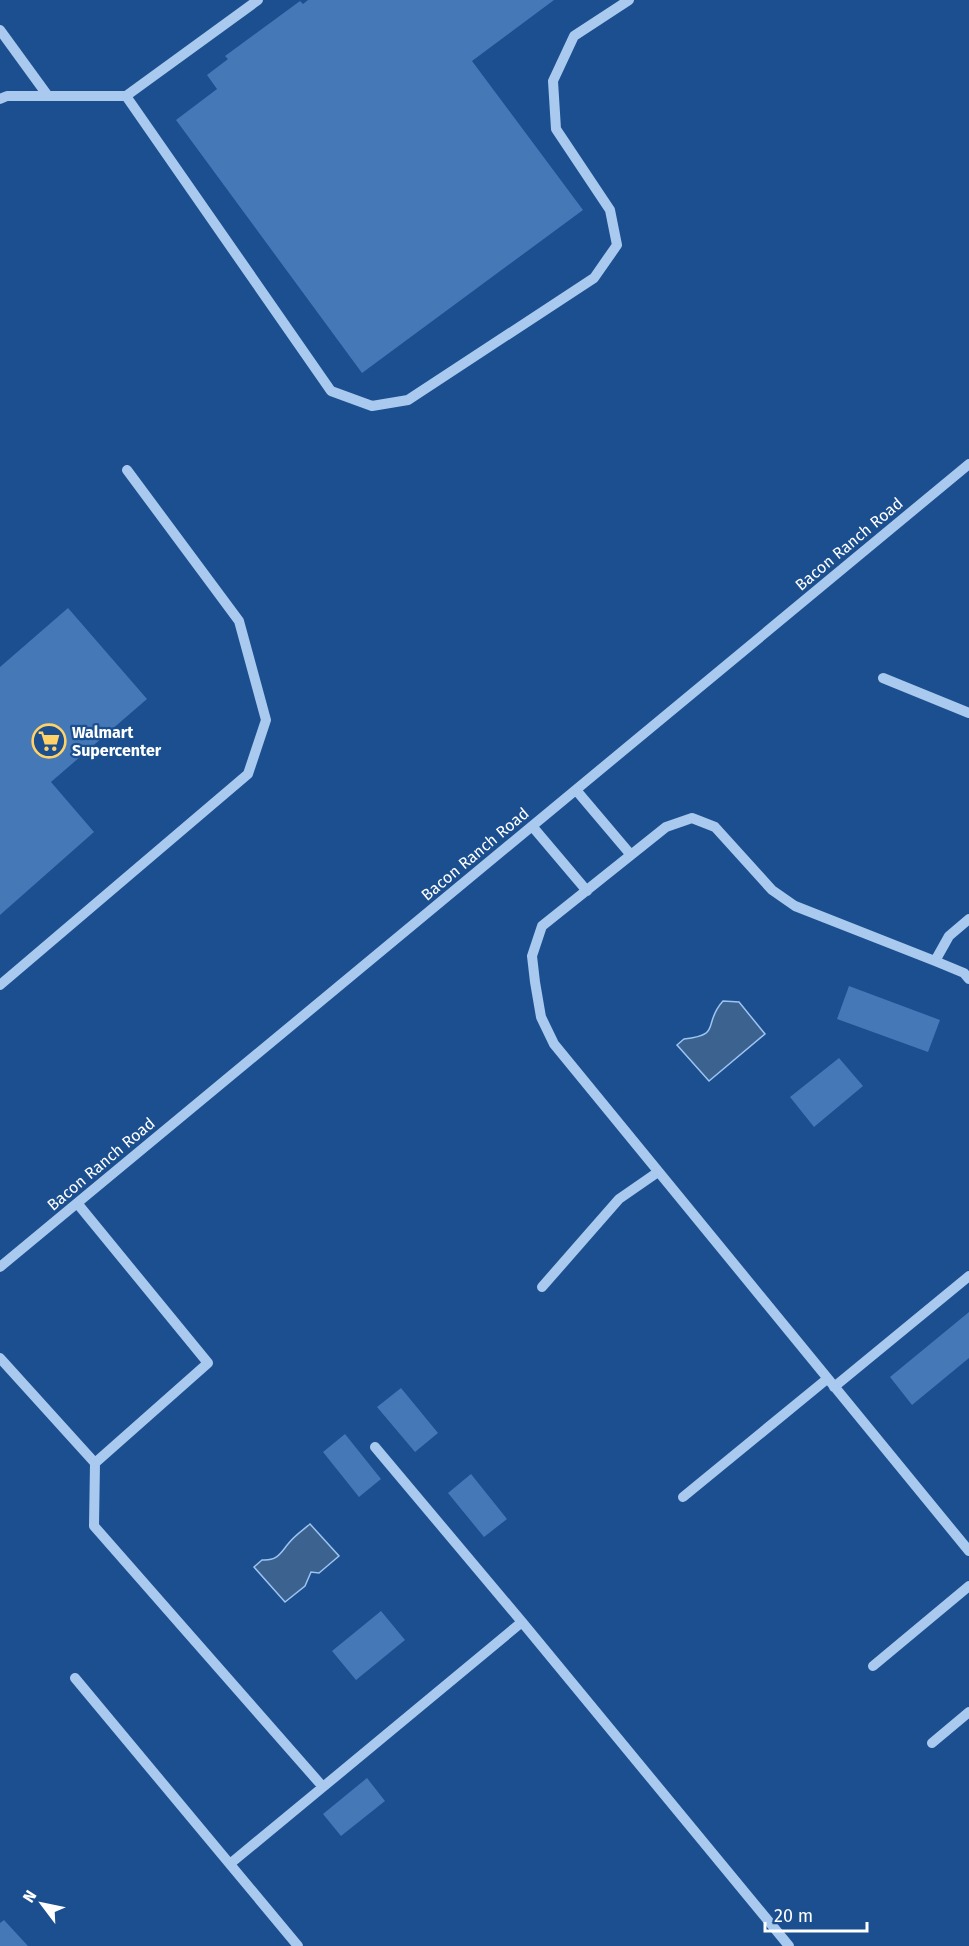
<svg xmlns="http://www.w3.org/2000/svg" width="969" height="1946" font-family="'Fira Sans',sans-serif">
	<rect width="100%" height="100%" fill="#1b4f8f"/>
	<path fill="#3c6290" stroke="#9cc4f0" stroke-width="1.5" d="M723 1001 739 1002 765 1034 709 1081 677 1045 684 1039C723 1035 702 1024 723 1001Z
		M310 1524 339 1556 319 1573 311 1572 305 1586 285 1602 254 1567 262 1560C277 1561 280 1554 288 1544 294 1536 303 1530 310 1524Z"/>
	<path fill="#4478b7" d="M308 0H554L472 61 583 210 362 373 176 120 217 89 207 75 228 59 225 56 300 1 303 4Z
		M68 608 147 699 51 782 94 832 0 915V667Z
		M849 986 940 1020 928 1052 837 1019Z
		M839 1058 863 1086 814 1127 790 1097Z
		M969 1312V1358L912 1405 890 1377Z
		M401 1388 438 1433 415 1452 377 1407Z
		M345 1434 381 1479 359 1497 323 1452Z
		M471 1474 507 1519 484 1537 448 1493Z
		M381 1611 405 1640 356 1680 332 1651Z
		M367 1778 385 1801 341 1836 323 1814Z
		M4 1920 28 1946H0V1923Z"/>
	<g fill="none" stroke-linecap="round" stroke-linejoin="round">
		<path stroke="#a9c9ee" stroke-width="10" d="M0 30 48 96
			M126 96 331 391 372 406 408 400 594 278 617 245 610 210 556 129 553 81 574 36 629 0
			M0 99 7 96H126L258 0
			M883 678 969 713
			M576 790 631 855
			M532 826 587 891
			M935 961 949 936 969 919
			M969 979 964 973 935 961 795 906 772 890 715 827 692 818 666 827 542 926 532 956 535 982 541 1017 554 1044 969 1551
			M0 985 248 774 266 720 239 621 127 470
			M0 1267 969 464
			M542 1287 619 1199 658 1172
			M0 1358 95 1463 208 1363 77 1203
			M834 1387 969 1276
			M95 1463 94 1526 323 1787 522 1622 375 1447
			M683 1497 827 1379
			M522 1622 789 1946
			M873 1666 969 1586
			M75 1678 298 1946
			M932 1743 969 1712
			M231 1863 323 1787"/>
	</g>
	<defs>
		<g id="supermarket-ring" transform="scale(1.725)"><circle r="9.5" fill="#1b4f8f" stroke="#ffd166" stroke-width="1.5"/><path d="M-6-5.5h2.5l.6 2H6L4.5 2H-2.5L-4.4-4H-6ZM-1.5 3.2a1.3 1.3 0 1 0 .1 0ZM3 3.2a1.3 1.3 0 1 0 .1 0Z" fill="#ffd166"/></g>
	</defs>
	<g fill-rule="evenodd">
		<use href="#supermarket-ring" x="49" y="741"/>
	</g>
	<g text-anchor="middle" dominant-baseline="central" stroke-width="4.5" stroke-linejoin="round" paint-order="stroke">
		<g font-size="16" fill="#fff" stroke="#1b4f8f">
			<text transform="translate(849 544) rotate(-40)">Bacon Ranch Road</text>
			<text transform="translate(475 854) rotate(-40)">Bacon Ranch Road</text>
			<text transform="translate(101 1164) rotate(-40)">Bacon Ranch Road</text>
		</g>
		<g font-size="16" font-weight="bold" fill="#fff" stroke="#1b4f8f" text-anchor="start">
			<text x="72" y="732">Walmart<tspan x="72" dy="18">Supercenter</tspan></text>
		</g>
	</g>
	<g transform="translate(42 1904) rotate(302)" stroke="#1b4f8f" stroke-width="4.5" paint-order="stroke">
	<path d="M0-4.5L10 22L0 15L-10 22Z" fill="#ffffff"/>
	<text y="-9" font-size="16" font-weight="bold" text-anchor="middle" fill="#ffffff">N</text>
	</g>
	<path d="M765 1922v9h102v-9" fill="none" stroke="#ffffff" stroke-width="3"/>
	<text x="774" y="1922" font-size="18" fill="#ffffff" stroke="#1b4f8f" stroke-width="4.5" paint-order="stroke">20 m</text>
</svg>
